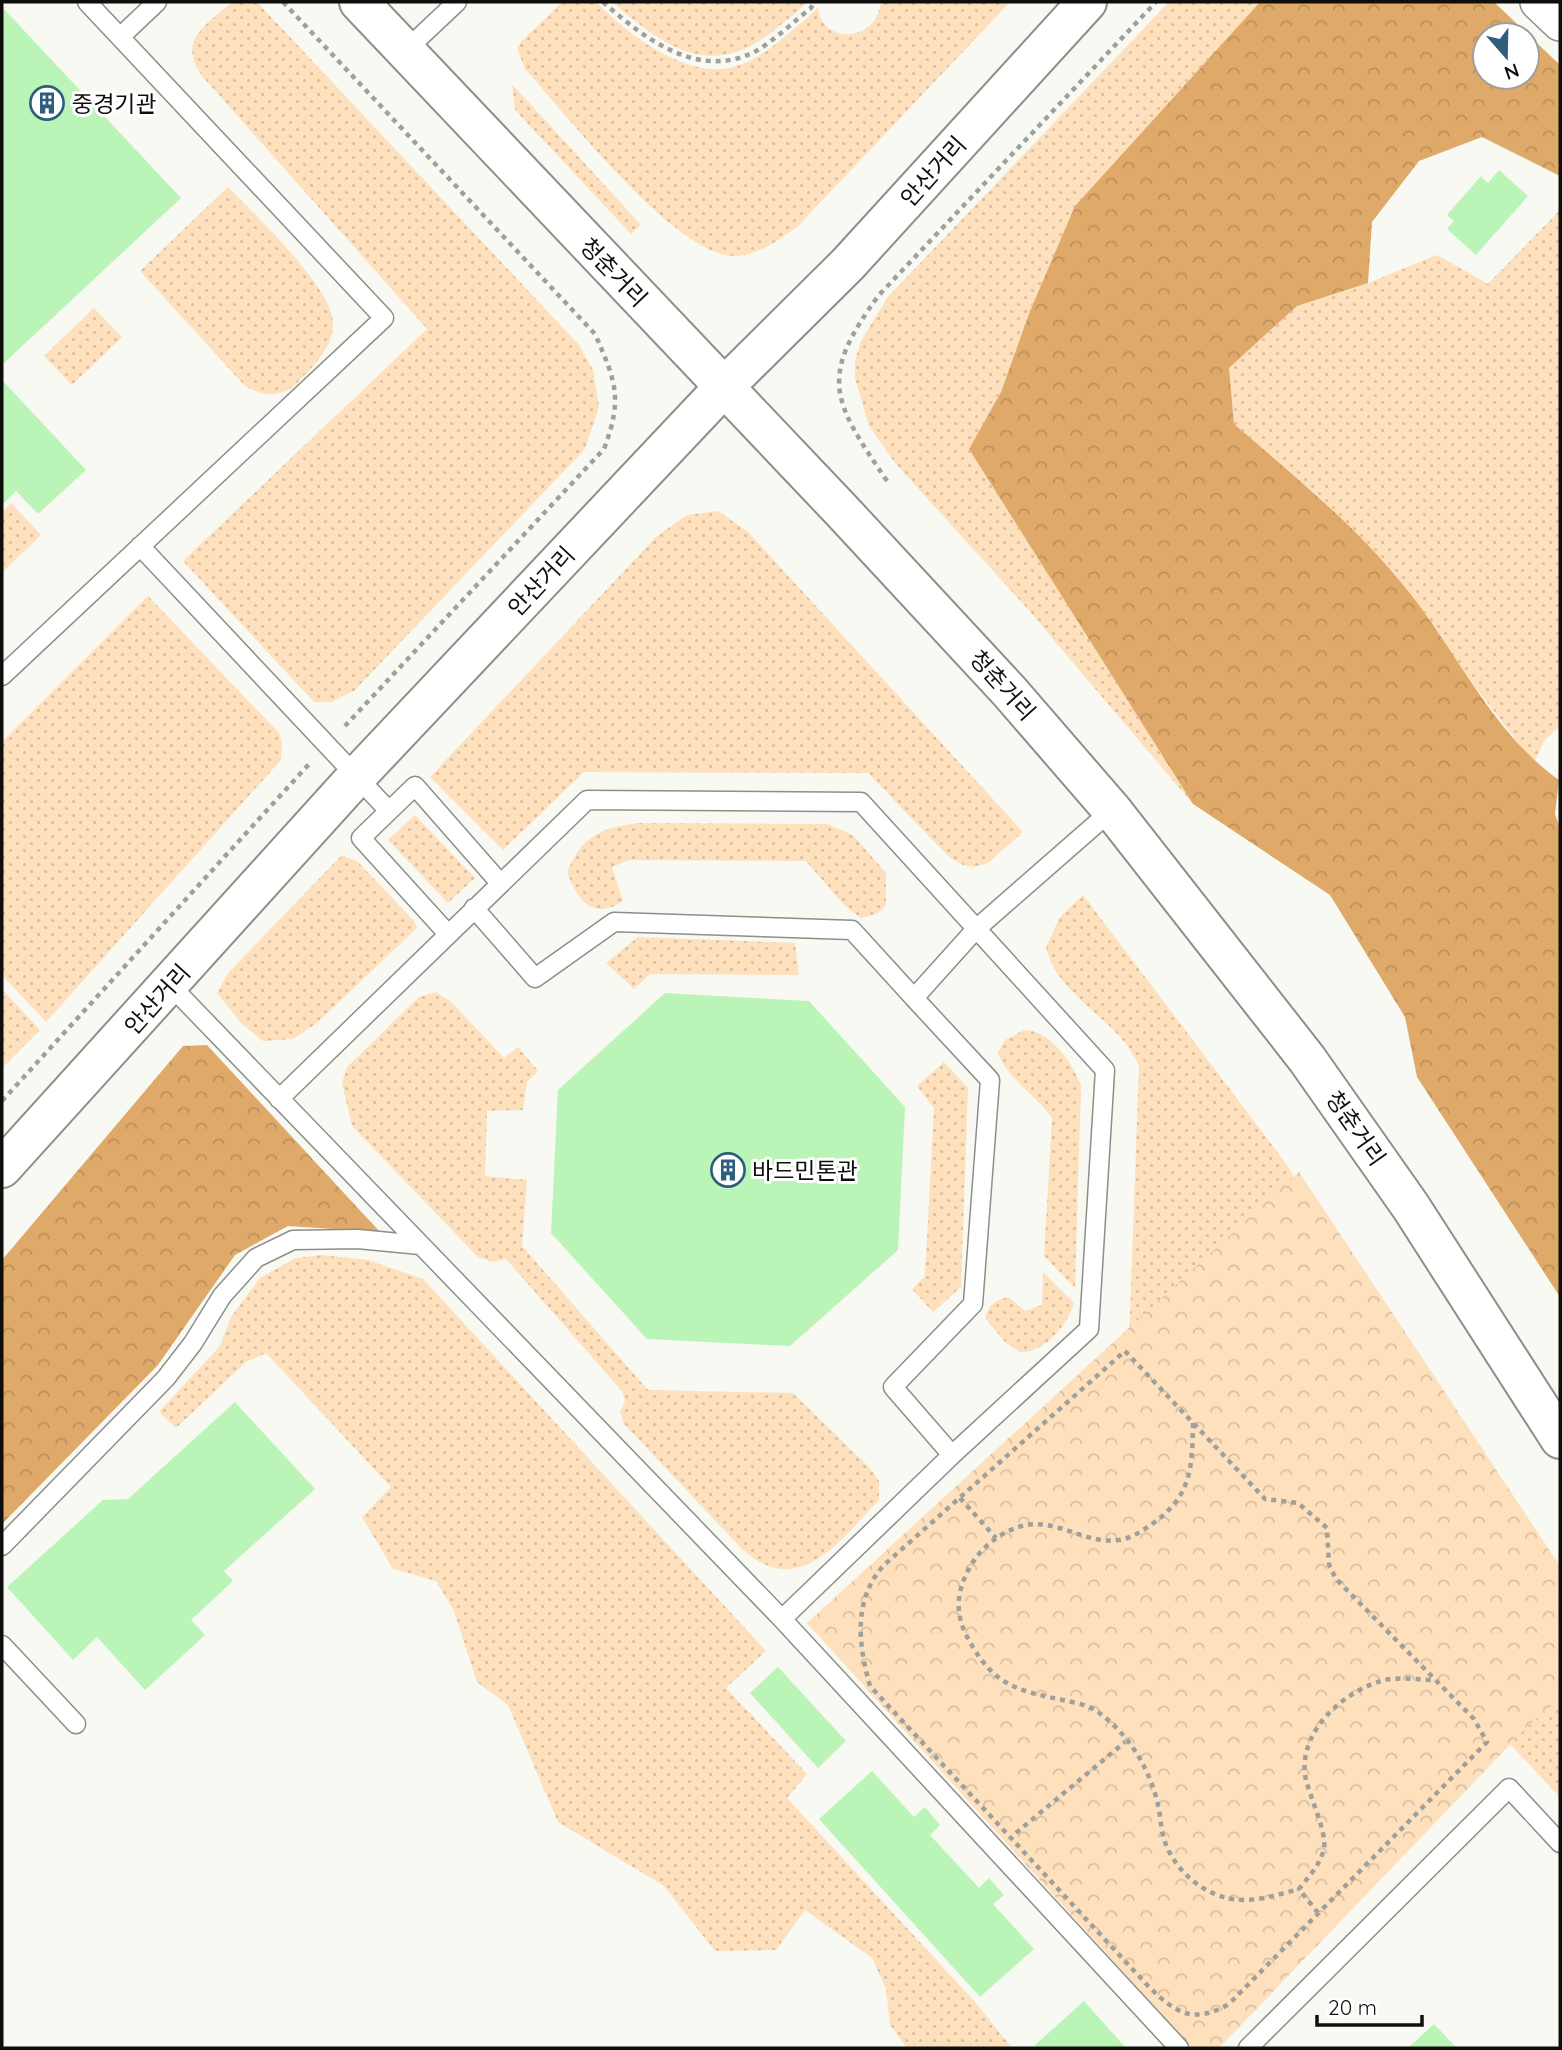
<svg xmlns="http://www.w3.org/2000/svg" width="1562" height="2050" font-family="Quicksand,'Noto Sans KR',sans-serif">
	<defs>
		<pattern id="grass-dots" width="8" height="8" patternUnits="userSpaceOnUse" patternTransform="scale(1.75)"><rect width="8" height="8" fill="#ffe0bd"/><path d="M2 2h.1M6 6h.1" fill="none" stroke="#d9bfa1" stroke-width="1.8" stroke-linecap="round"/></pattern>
		<pattern id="forest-crowns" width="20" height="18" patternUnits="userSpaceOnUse" patternTransform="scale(1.75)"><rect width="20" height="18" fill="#dfa969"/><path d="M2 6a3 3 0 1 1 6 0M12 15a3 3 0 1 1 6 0" fill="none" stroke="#be905a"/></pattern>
		<pattern id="park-crowns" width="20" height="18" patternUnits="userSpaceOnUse" patternTransform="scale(1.75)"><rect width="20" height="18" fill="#ffe0bd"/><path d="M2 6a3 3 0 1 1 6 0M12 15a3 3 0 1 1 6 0" fill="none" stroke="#d9bfa1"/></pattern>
	</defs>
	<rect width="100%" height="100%" fill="#f7f9f2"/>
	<path fill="url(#grass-dots)" d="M232 2H257L579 345 593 370 599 407 585 449 354 691 331 702H314L183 561 427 329 202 76C177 39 205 27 232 2Z
		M562 2H596C625 31 670 67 713 69 743 71 768 51 789 33 799 24 810 17 818 7 822 46 877 42 881 2H1010L797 227C780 239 757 256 734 256 676 256 565 113 525 69L517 48 521 42Z
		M612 2H807C799 11 788 19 778 27 714 82 668 50 612 2Z
		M1169 2H1260L1075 206 1030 311 1001 392 969 449 1193 804 1025 606 895 463 869 426 855 378V360L861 341 887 298Z
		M512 84 641 225 631 234 515 110Z
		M228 187C254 215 332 286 333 323 333 348 314 365 298 382 282 398 264 397 245 386L140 271Z
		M1560 210V726L1544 741 1534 763 1465 674 1404 586 1320 498 1234 424 1229 368 1297 306 1368 283 1437 255 1488 284Z
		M94 308 122 337 72 385 44 356Z
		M11 503 41 535 2 573V512Z
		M718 511 747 531 1023 832 988 863 973 867 963 865 949 857 868 773 584 772 503 850 430 777 657 536 687 515Z
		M148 596 279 733 282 743 281 760 46 1022 2 975V742Z
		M415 815 475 878 448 903 388 840Z
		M637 823 827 824 853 835 886 873V906L876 914 861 918 845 906 806 861 629 860 612 867 623 901C593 921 577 900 567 872 583 835 599 829 637 823Z
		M342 855 357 861 414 921 417 928 317 1023 293 1039 263 1041 241 1023 217 993 229 972Z
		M1083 895 1284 1161 1560 1579V1797L1129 1342 1139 1066C1119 1018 1058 999 1046 947L1060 917Z
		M638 937 795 943 799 975 650 974 634 989 606 963Z
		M2 989 40 1030 2 1068Z
		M436 992 451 1002 504 1058 518 1047 538 1071 527 1082 523 1110 487 1111 485 1176 527 1180 522 1246 648 1390 793 1393 870 1468 879 1481V1500C851 1528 812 1585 766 1565 758 1562 750 1555 743 1550L624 1424 620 1412 625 1401 622 1391 506 1259 492 1262 478 1257 352 1126 342 1083 347 1067 419 997Z
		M1024 1030C1050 1030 1073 1063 1081 1086L1075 1288 1044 1256 1052 1118C1036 1095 1005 1077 998 1052L1005 1040Z
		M944 1062 968 1088 961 1287 933 1312 912 1289 925 1276 934 1108 917 1086Z
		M321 1255 368 1260 423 1279 766 1651 726 1688 807 1774 787 1798 975 2002 1012 2048H907L890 2025 886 1989 872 1958 805 1910 776 1950 715 1951 664 1886 558 1822 508 1705 477 1682 454 1611 436 1581 393 1569 362 1517 391 1487 266 1353 246 1362 176 1428 159 1412 220 1346 231 1317 260 1278 296 1258Z
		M1043 1272 1074 1303C1068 1324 1044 1354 1020 1352L1005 1342 985 1318C989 1305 995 1300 1008 1297L1025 1311 1042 1305Z"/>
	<path fill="url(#forest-crowns)" fill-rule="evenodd" d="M1260 2H1494L1560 65V176L1482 137 1419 161 1372 222 1368 283 1297 306 1229 368 1234 424C1293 475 1355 525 1404 586 1456 649 1491 732 1559 780L1555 814 1560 829V1297L1417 1077 1405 1017 1330 895 1193 804 969 449 1001 392 1030 311 1075 206ZM1485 35H1527V77H1485Z
		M207 1045 380 1232 288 1226 235 1255 158 1365 2 1524V1260L183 1046Z"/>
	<path fill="url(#park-crowns)" d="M1299 1172 1560 1566V1699L1528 1726 1219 2048H1192L807 1623Z"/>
	<path fill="#baf5b7" d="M2 7 181 198 2 365Z
		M1499 170 1528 196 1476 255 1447 229 1454 221 1447 215 1481 176 1488 183Z
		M2 380 86 470 38 514 16 491 2 505Z
		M665 993 809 1001 905 1107 898 1250 790 1346 647 1339 551 1233 558 1090Z
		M235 1402 315 1489 224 1571 233 1581 191 1620 205 1635 145 1690 97 1637 73 1660 7 1587 103 1500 128 1499Z
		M778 1667 846 1741 818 1768 750 1693Z
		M872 1771 914 1817 925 1807 940 1825 930 1835 979 1888 989 1878 1004 1895 993 1904 1034 1949 980 1997 819 1819Z
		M1084 2001 1126 2048H1038L1035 2045Z
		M1434 2024 1457 2048H1408Z"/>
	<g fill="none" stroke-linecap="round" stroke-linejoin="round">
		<g stroke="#8d8f88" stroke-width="21">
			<path id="service" d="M120 37 157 2
				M405 51 457 2
				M140 546 389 811 415 786 500 883
				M2 676 384 318 87 2
				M389 811 361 838 448 934
				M474 908 535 978 614 922 852 930 914 998
				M170 985 782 1619 1179 2048
				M279 1099 587 800 861 802 1105 1070 1089 1329 952 1455 782 1619
				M952 1455 893 1387 973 1304 990 1080 914 998 976 929 1112 810
				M2 1546 166 1378 193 1343 222 1296 256 1258 293 1240 358 1239 420 1245
				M2 1645 76 1724
				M1248 2048 1509 1788 1560 1843"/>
		</g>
		<g stroke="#8d8f88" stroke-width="38">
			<path id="minor" d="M1538 2 1560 23"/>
		</g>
		<g stroke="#8d8f88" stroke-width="42">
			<path id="primary" d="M359 2 843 512 1009 691 1112 810 1307 1059 1411 1207 1560 1439
				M2 1168 357 776 724 387 848 264 1087 2"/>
		</g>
		<path stroke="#9ea09b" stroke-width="4.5" stroke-dasharray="5 5" stroke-linecap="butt" d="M283 2 595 334C616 382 623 398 604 449L345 726
			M603 2C645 39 699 81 756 51 775 40 793 22 811 8L814 2
			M887 481C832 400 818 378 879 295L1156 2
			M2 1101 310 763
			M1125 1351 1265 1499 1298 1503 1327 1528 1329 1565 1336 1579 1474 1719 1487 1742 1229 2004C1194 2024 1177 2014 1150 1988L870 1686C858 1644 853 1599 884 1565Z
			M1193 1423C1192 1468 1192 1496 1152 1524 1142 1531 1132 1538 1119 1540 1085 1545 1056 1517 1022 1526 996 1533 975 1553 965 1577 955 1600 957 1620 970 1642 993 1683 1014 1690 1058 1699 1071 1702 1087 1704 1098 1712 1134 1738 1157 1781 1161 1824 1164 1858 1193 1890 1227 1898 1250 1904 1277 1895 1299 1889
			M960 1498 996 1538
			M1016 1833 1125 1742
			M1318 1913 1299 1889C1309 1876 1321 1864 1324 1848 1327 1834 1310 1796 1306 1780 1296 1734 1341 1693 1381 1681 1397 1676 1419 1680 1435 1680"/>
		<use href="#service" stroke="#fff" stroke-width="18"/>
		<use href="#minor" stroke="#fff" stroke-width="35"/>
		<use href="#primary" stroke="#fff" stroke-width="38"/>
	</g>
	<defs>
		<g id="building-ring" transform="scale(1.75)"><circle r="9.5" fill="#fff" stroke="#2f5d7c" stroke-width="1.5"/><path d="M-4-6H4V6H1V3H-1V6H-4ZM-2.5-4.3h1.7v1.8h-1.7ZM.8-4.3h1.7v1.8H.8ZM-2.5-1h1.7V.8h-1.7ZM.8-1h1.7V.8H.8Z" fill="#2f5d7c"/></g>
	</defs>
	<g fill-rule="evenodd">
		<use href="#building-ring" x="47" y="103"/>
		<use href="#building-ring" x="728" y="1170"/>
	</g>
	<g text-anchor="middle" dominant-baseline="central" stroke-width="6" stroke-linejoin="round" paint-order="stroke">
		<g font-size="23" fill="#0e0f0d" stroke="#fff" text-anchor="start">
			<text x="72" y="103">중경기관</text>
			<text x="752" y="1170">바드민톤관</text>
		</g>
		<g font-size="23" fill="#0e0f0d" stroke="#fff">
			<text transform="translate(933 171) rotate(-48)">안산거리</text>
			<text transform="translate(614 272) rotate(46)">청춘거리</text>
			<text transform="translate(541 581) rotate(-47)">안산거리</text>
			<text transform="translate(1003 685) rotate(48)">청춘거리</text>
			<text transform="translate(157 999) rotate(-48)">안산거리</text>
			<text transform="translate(1356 1128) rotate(55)">청춘거리</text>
		</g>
	</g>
	<rect width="1562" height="2050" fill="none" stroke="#0e0f0d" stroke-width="7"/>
	<g transform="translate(1506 56) rotate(160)"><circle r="33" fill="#ffffff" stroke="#9f9f9e" stroke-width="2"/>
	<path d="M0-5L12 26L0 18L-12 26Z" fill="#2f5d7c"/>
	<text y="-10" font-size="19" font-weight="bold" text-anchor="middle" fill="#0e0f0d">N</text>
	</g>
	<path d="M1317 2015v10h105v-10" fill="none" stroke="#0e0f0d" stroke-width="3.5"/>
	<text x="1328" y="2015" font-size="21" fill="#0e0f0d" stroke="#ffffff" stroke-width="5" paint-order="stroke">20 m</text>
</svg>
